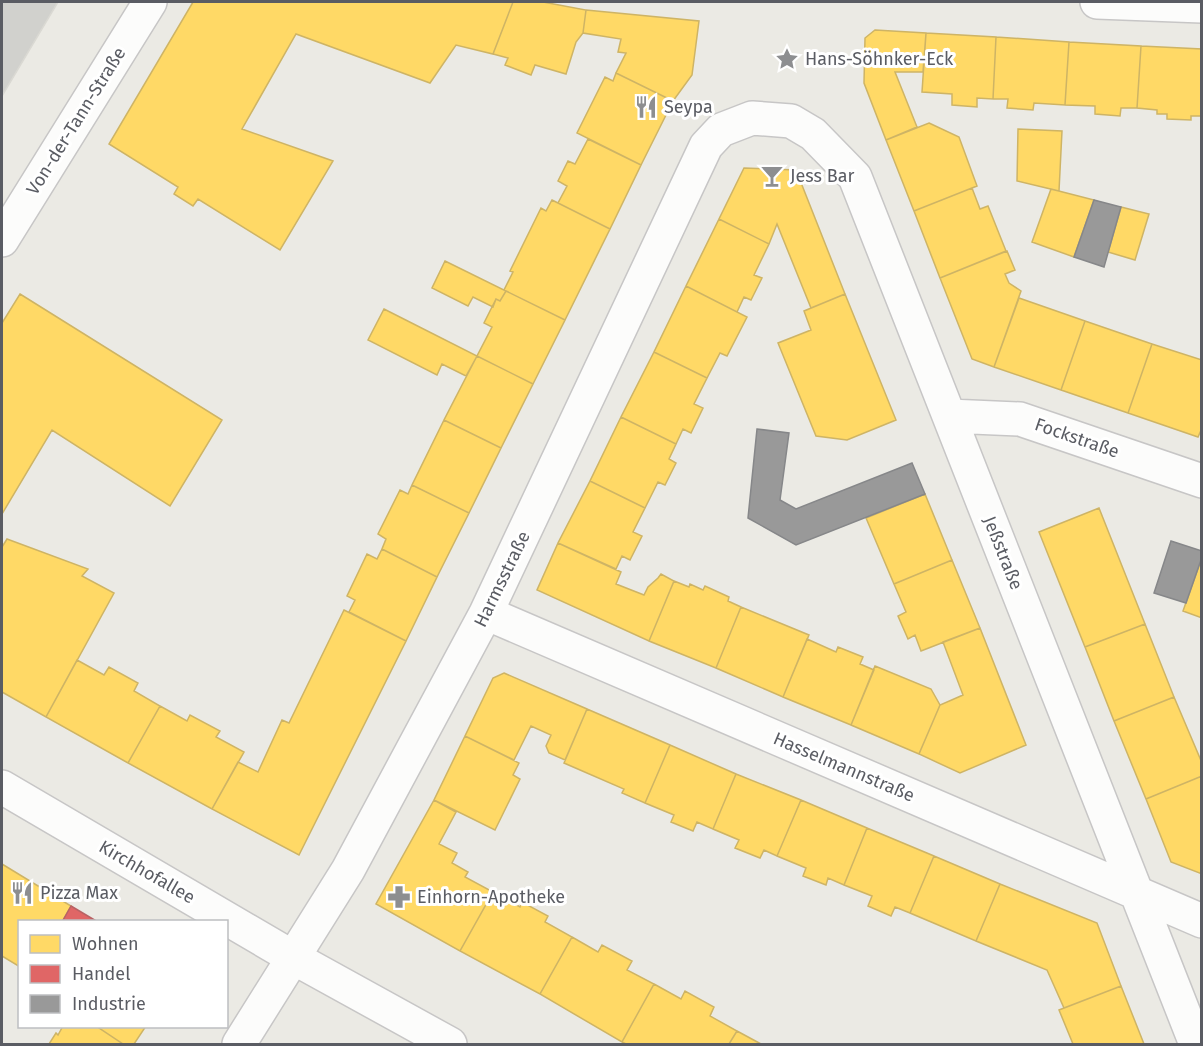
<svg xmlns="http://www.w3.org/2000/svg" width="1203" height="1046" font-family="'Fira Sans',sans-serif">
	<rect width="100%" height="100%" fill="#ebeae4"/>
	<path fill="#ffd966" stroke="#ceb465" stroke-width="1.5" d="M193 2H513L493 54 456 45 430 83 296 34 242 129 333 161 280 250 198 199 193 206 174 194 178 187 109 144Z
		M513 2H543L586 10 583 33 576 42 566 74 535 65 531 75 505 65 508 58 493 54Z
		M586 10 699 21 692 75 673 101 616 73 626 53 618 52 621 39 583 33Z
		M875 30 926 33 923 72H895L917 127 886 140 864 83 865 38Z
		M926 33 996 37 993 99 977 98V107L952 105V94L922 92Z
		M996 37 1069 42 1065 105 1034 103 1033 110 1007 108 1008 99H993Z
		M1069 42 1141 46 1137 108H1121L1120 116 1095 114V106L1065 105Z
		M1141 46 1202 49V116H1191V120L1167 119V114H1157V110L1137 108Z
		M616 73 673 101 641 165 577 133 605 77 613 81Z
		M929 123 959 137 977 186 914 211 886 140Z
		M1018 129 1062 131 1059 191 1017 181Z
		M588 139 641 165 610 229 558 203 567 186 558 181 568 161 575 164Z
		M744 168 796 170 845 294 811 308 777 224 769 244 719 219Z
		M972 188 980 209 988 206 1006 251 940 278 914 211Z
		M1051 189 1094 200 1074 257 1032 242Z
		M552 200 610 229 565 320 504 290 513 272 510 271 541 208 546 211Z
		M1121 207 1149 214 1135 260 1108 252Z
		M719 219 769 244 754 275 762 278 751 300 744 297 737 312 686 286Z
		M1007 251 1015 270 1005 274 1009 283 1021 291 994 367 972 359 940 278Z
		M445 261 506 291 500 301 496 299 493 307 473 297 468 306 432 288Z
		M686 286 747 317 727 356 720 353 707 378 654 352Z
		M506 291 565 320 533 384 477 356 492 327 484 323 496 299 500 301Z
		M20 294 222 420 170 506 52 430 2 514V323Z
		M845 294 896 420 847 440 816 436 778 343 811 330 804 311Z
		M1019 298 1085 321 1061 390 994 367Z
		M384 309 477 356 466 376 442 364 437 375 368 340Z
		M1085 321 1152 344 1128 413 1061 390Z
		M1152 344 1202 360V428L1198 437 1128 413Z
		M654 352 707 378 694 404 703 408 691 433 683 429 676 444 621 417Z
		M477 356 533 384 501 448 444 420Z
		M621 417 676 444 669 459 676 463 665 485 658 482 645 508 590 481Z
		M444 420 501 448 469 513 412 485Z
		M590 481 645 508 633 532 642 536 630 560 622 556 616 569 558 543Z
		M412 485 469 513 437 577 382 549 386 539 378 534 400 490 408 494Z
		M925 494 952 560 894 584 866 518Z
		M1099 508 1145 624 1085 647 1039 532Z
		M7 539 88 569 82 576 114 593 46 717 2 692V547Z
		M558 543 621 572 616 584 644 595 648 587 658 578 661 574 674 581 649 641 537 590Z
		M382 549 437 577 406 641 349 612 355 600 347 596 367 554 377 559Z
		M1202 557V618L1183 611Z
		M952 560 980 628 921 651 915 635 908 639 898 616 906 612 894 584Z
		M674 581 689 587 690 584 703 590 705 586 729 597 728 601 741 607 716 668 649 641Z
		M741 607 809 635 783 697 716 668Z
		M344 610 406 641 299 855 212 809 238 762 258 772 282 720 289 723Z
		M1145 624 1174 697 1114 721 1085 647Z
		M980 628 1026 745 960 773 919 754 940 705 963 695 943 642Z
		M807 639 836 652 838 647 863 657 860 664 874 670 851 725 783 697Z
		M77 660 104 675 109 667 138 683 134 691 160 706 128 763 46 717Z
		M875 666 931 689 940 705 919 754 851 725Z
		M504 673 587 709 565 760 549 753 546 746 551 735 531 726 514 760 465 736 493 678Z
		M1174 697 1202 763V776L1146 799 1114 721Z
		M160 706 187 721 190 715 220 731 216 737 244 752 212 809 128 763Z
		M587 709 670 745 645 803 622 793 624 789 564 763Z
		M465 736 519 763 513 775 520 779 495 830 434 800Z
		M670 745 736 774 713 829 697 822 693 831 671 822 674 815 645 803Z
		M736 774 801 800 777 856 764 850 760 858 735 848 739 840 713 829Z
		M1202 776V874L1171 862 1146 799Z
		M434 800 456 812 439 844 457 853 452 863 468 872 465 877 493 892 460 951 376 904Z
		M801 800 867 828 844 885 828 878 826 885 803 876 806 868 777 856Z
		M867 828 934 856 910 913 895 907 891 916 868 906 872 896 844 885Z
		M934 856 1000 884 976 941 910 913Z
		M2 864 71 906 62 922H20V967L2 956Z
		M1000 884 1097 923 1121 986 1064 1008 1047 970 976 941Z
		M493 892 520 907 522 902 548 916 545 922 572 937 540 994 460 951Z
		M572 937 598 952 602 945 632 961 627 970 654 984 622 1042 540 994Z
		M654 984 681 999 685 991 714 1007 710 1016 737 1031 729 1044H626L622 1042Z
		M1121 986 1144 1044H1073L1059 1010Z
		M63 1026H96L123 1044H49L56 1033 58 1035Z
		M96 1026H146L134 1044H123Z
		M737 1031 761 1044H729Z"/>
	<path fill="#e06666" stroke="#b86365" stroke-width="1.5" d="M71 906 98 922H62Z"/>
	<path fill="#999" stroke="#868789" stroke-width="1.5" d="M1094 200 1121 207 1104 267 1074 257Z
		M757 429 789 433 780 500 796 509 912 463 925 494 796 545 748 518Z
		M1171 541 1202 551V557L1186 603 1154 593Z"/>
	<path fill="#d1d1cd" stroke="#dad9d3" stroke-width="1.5" d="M2 2H58L2 96Z"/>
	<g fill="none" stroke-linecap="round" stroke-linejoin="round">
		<g stroke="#c7c6c6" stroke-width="36">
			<path id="minor" d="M1097 2 1202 6
				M2 240 150 2
				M949 416 1020 419 1202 481
				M486 613 1202 921
				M239 1044 348 870 486 613 706 146 721 130 752 118 791 121 813 134 855 177 1196 1044"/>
		</g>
		<g stroke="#c7c6c6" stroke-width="36">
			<path id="tertiary" d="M2 787 294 958 450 1044"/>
		</g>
		<use href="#minor" stroke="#fcfcfb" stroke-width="33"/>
		<use href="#tertiary" stroke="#fcfcfb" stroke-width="33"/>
	</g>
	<defs>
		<g id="sight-bare" transform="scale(1.8)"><path d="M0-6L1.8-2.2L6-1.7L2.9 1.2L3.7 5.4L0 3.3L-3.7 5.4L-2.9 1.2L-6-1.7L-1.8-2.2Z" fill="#8d8e90" stroke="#fff" stroke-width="2.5" paint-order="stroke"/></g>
		<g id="restaurant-bare" transform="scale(1.8)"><path d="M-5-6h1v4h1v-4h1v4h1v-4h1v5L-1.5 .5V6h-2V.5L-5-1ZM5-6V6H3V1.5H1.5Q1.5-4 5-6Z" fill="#8d8e90" stroke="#fff" stroke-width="2.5" paint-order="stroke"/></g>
		<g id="bar-bare" transform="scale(1.8)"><path d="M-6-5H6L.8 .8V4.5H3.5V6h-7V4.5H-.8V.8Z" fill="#8d8e90" stroke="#fff" stroke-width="2.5" paint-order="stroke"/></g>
		<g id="pharmacy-bare" transform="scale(1.8)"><path d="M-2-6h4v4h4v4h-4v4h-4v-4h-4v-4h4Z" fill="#8d8e90" stroke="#fff" stroke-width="2.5" paint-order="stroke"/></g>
	</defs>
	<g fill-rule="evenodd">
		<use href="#sight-bare" x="787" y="59"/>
		<use href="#restaurant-bare" x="646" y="107"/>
		<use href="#bar-bare" x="772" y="176"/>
		<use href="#restaurant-bare" x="22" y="893"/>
		<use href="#pharmacy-bare" x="399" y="897"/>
	</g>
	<g text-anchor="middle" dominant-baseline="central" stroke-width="6" stroke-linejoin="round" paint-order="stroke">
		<g font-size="18" fill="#5a5c63" stroke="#fff" text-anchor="start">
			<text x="805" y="59">Hans-Söhnker-Eck</text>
			<text x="664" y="107">Seypa</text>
			<text x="790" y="176">Jess Bar</text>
			<text x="40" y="893">Pizza Max</text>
			<text x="417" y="897">Einhorn-Apotheke</text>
		</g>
		<g font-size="18" fill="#5a5c63" stroke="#fff">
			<text transform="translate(76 121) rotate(-58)">Von-der-Tann-Straße</text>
			<text transform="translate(1077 438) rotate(19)">Fockstraße</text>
			<text transform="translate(1003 553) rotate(68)">Jeßstraße</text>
			<text transform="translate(502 579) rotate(-64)">Harmsstraße</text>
			<text transform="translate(844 767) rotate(23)">Hasselmannstraße</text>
			<text transform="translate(147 872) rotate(30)">Kirchhofallee</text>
		</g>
	</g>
	<rect width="1203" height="1046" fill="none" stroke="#5a5c63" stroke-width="6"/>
	<rect x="18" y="920" width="210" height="108" fill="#ffffff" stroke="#bdbec1" stroke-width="1.5"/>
	<rect x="30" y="935" width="30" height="18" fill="#ffd966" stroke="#bdbec1" stroke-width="1.5"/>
	<text x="72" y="950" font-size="18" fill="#5a5c63">Wohnen</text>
	<rect x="30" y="965" width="30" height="18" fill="#e06666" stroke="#bdbec1" stroke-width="1.5"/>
	<text x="72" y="980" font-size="18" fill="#5a5c63">Handel</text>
	<rect x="30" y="995" width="30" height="18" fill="#999999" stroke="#bdbec1" stroke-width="1.5"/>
	<text x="72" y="1010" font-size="18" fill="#5a5c63">Industrie</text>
</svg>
